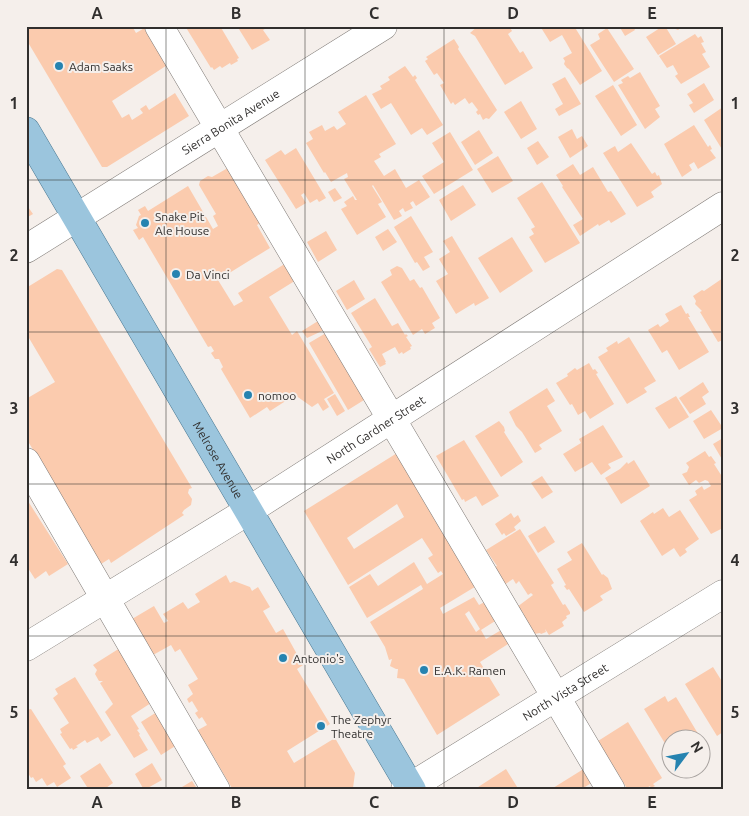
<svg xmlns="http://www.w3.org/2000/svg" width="749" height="816" font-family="Ubuntu,sans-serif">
	<rect width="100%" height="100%" fill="#f5efeb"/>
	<path fill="#fbcbae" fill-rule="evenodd" d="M26 26H132L136 33 148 26 175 60 112 101 122 118 129 114 132 120 143 113 140 109 146 105 149 110 175 93 189 116 107 167H102L26 39Z
		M185 26H220L239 58 237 59 238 61 231 65 230 63 222 68 220 66 214 70 212 67 211 68Z
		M237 26H270L263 30 270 40 252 50Z
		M478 26H509L512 31 508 34 520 53 523 51 533 68 505 85 475 36 470 33Z
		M540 26H574L602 71 580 85 569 69 567 68 564 64 565 61 563 58 572 53 562 35 550 42Z
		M619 26H633L635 30 625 36Z
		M663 26H665L676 44 658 55 646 37Z
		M668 26H683L678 30Z
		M607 28 634 69 614 82 590 45 600 39 598 34Z
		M695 34 698 38 701 36 704 42 701 43 706 52 702 54 710 67 681 84 675 76 678 74 673 65 667 68 659 56Z
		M454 39 459 47 458 49 497 110 489 119 486 118 483 120 480 114 478 115 476 112 478 110 472 102 469 104 465 98 455 105 453 102 451 104 440 85 444 83 437 73 434 75 425 61 428 59 426 57Z
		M405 66 413 77 415 75 417 78 415 80 443 125 427 135 422 128 411 135 391 103 381 109 372 94 382 89 380 86 390 80 388 77Z
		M640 72 660 106 655 109 660 117 645 129 618 85 623 83 621 80 628 76 630 78Z
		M565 77 581 104 559 116 555 109 563 104 552 84Z
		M704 83 714 100 694 113 689 105 693 103 687 94Z
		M613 85 637 125 621 136 595 96Z
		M366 95 396 144 379 154 381 157 374 161 384 176 395 169 406 188 419 180 430 197 416 206 413 201 410 203 413 208 405 212 403 208 399 211 402 216 394 220 373 185 372 186 382 202 378 204 386 217 357 235 341 209 347 206 344 202 353 196 355 200H357L344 179 348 177 347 173 331 182 325 172 324 173 306 143 313 139 309 132 322 125 325 131 334 126 337 130 346 124 338 112Z
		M521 101 537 129 521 139 504 112Z
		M723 107V151L704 120Z
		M694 125 708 147 710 145 712 149 710 150 716 158 698 169 694 162 689 165 692 170 682 177 664 144Z
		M572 129 577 139 582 136 588 146 570 158 558 137Z
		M479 130 493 153 475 165 461 142Z
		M450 132 473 170 434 194 422 176 444 162 432 143Z
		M538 141 549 157 537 165 527 148Z
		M631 143 652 174 655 172 657 176 659 175 662 184 651 192 654 197 637 207 603 153 615 146 618 152Z
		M296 148 326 198 319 202 317 199 310 203 304 193 301 195 306 203 296 209 265 160 281 150 285 155Z
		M498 156 513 181 492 193 477 169Z
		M573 164 580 175 593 167 608 192 611 191 626 214 611 223 609 220 599 226 598 224 580 236 573 225 583 219 562 187 563 186 556 175Z
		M233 165 268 218 257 225 270 248 218 280 234 306 243 301 238 293 291 260 301 277 269 297 292 335 297 331 334 393 324 399 329 407 323 411 318 403 312 407 295 395 270 411 267 407 250 418 221 369 223 367 219 359H215L211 353 214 351 211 346 208 347 143 237 139 240 133 230 138 228 136 225 139 216 141 215 138 210 145 206 148 211 188 186 213 229 218 226 213 216 216 214 199 185 200 181 208 176 212 177Z
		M542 182 580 243 545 263 529 237 534 234 531 229 535 227 517 198Z
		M463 185 476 205 451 221 439 200Z
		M335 188 342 198 334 202 328 192Z
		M26 204 33 214 26 218Z
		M411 216 433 252 424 257 430 267 423 271 417 262 415 263 394 227Z
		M388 229 397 242 383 251 375 237Z
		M326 231 337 250 318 262 307 242Z
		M452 236 489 298 475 306 474 303 456 314 436 281 448 274 439 259 450 252 443 241Z
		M512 237 533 271 500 293 478 258Z
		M397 266 402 268 410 281 414 279 420 288 422 287 440 318 432 323 435 328 425 334 422 329 413 335 381 282 392 275 390 270Z
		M57 269 62 270 192 488 189 489 188 493 192 499 191 505 184 510 182 513 184 515 111 563 109 559 101 564 26 438V399L55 382 26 333V288Z
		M723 278V340L718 342 700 312 702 311 695 304 696 301 693 296 702 290 704 291Z
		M354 280 365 299 347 310 336 291Z
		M375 298 392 326 398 323 405 335 406 334 408 336 406 337 412 346 410 347 411 349 403 354 402 352 399 354 395 347 382 354 386 362H385L386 364 380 367 369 349 372 347 351 313Z
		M681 305 686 314 688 313 690 317H688L709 352 679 370 667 350 662 353 648 330 658 324 660 327 669 321 665 314Z
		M318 321 324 330 307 338 302 331Z
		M326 333 372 395 348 410 309 343Z
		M629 337 656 381 644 388 647 392 627 404 598 357 608 351 606 348 617 341 618 344Z
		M589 363 593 370 595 369 598 373 596 374 614 404 590 419 585 411 578 415 572 404 570 405 556 383 568 376 567 374 575 368 577 370Z
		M703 382 709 392 702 397 706 404 690 414 679 398Z
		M547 388 555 401 547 406 562 431 539 445 542 449 535 453 522 432 516 426 509 412Z
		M335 394 345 411 337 416 327 399Z
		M676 396 689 417 669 429 655 408Z
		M711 410 723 428 704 439 693 421Z
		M499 421 504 427 505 431 504 432 523 462 501 477 475 436Z
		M603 425 623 457 608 464 611 468 601 475 592 462 575 472 563 454 581 443 579 439Z
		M723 438V461L713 444Z
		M464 440 499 496 482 506 476 496 465 502 464 499 462 500 436 456Z
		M402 450 425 484 417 490 441 530 449 525 483 582 440 608 443 614 474 597 479 605 492 598 503 616 481 630 486 639 503 629 511 642 480 662 500 695 437 735 404 679 397 678 398 669H396L390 666 392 659 389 660 385 647 370 622 423 589 421 585 367 618 349 587 370 574 378 586 414 562 427 584 443 574 441 571 438 573 428 558 433 555 422 538 348 585 304 511ZM397 504 404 517 354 549 347 538ZM469 611 480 629 476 632 465 614Z
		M705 451 709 457 711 456 716 463 714 464 723 478V528L711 534 689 500 697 495 695 491 702 486 704 490 711 486 708 481 705 480 699 483 696 480 689 485 682 474 687 472 689 467 686 463Z
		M634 460 650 486 621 504 605 478 620 469 627 462 628 464Z
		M542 476 553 492 542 499 531 483Z
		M26 498 68 564 49 576 46 571 35 579 26 565Z
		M663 508 669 517 680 510 699 539 685 549 687 552 680 557 674 548 662 556 640 521 653 512 654 514Z
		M511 513 514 518 518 515 521 521 514 527 516 530 506 536 504 533 502 535 495 524Z
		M545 526 555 542 538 553 528 536Z
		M520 529 554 583 551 585 563 605 565 604 570 612V614L566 616 567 618 562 622 564 626 549 635 545 629 546 632 541 634 540 633 534 634 531 627 530 628 527 624 529 623H527L526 620 527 619 524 620 522 616 524 614 517 607 533 595 531 593 528 595 519 581 516 584 513 579 504 585 494 568 497 566 486 550Z
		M582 543 602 575 603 574 608 578 612 589 600 596 603 600 584 612 569 589 567 590 564 586 566 585 557 569 572 560 567 552Z
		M226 575 230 583 234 581 250 587 252 591 258 587 270 607 263 611 276 633 283 629 303 665 297 669 330 724 287 751 294 763 335 738 355 773 353 788 349 790H233L205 742 201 744 197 736 200 734 198 730 207 725 202 717 199 719 195 713 198 711 192 701 189 703 187 699 193 694 188 685 198 679 180 649 175 652 171 645 153 655 132 619 154 606 164 623 168 621 163 614 183 602 188 609 200 602 195 594Z
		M120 648 154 701 131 716 139 729 137 730 140 734 139 735 148 750 134 758 105 712 113 704 100 683 103 681H99L95 674 97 670 93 665Z
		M713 667 723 683V732L717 736 685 684Z
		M75 677 111 735 101 742 98 737 87 743 85 740 76 746 78 747 73 750 72 748 70 749 60 734 62 733 60 729 69 723 53 698 58 694 55 689Z
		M665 696 668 702 676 697 700 737 697 738H672V753L669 754 667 751 669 750 644 709Z
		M31 709 66 764 63 766 71 778 57 787 54 782 47 786 42 778 36 782 33 777 31 778 26 770V710Z
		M160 710 180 743 161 755 141 722Z
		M628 722 662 778 653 784 655 786 651 788 650 786 643 790H628L598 741Z
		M100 763 113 783 103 790H89L80 776Z
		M152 763 162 780 144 790 135 774Z
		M590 765 598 779 580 790H554L553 788Z
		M506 769 519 790H470L471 788 475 789Z
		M192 781 198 790H177Z"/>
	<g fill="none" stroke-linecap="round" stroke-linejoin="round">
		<g stroke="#7f7a76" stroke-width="29">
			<g id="minor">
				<path d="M159 26 611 790"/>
				<path id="s1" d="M26 249 383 26"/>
				<path d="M26 462 216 790"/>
				<path id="s2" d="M26 647 248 511 723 206"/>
				<path id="s3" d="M405 790 723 594"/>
			</g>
		</g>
		<g stroke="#4a7891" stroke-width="29">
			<g id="major">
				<path id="s4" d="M26 131 412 790"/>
			</g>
		</g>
		<use href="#minor" stroke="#fff" stroke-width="28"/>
		<use href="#major" stroke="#9bc5dd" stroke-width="28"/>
	</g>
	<path fill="none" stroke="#312f2e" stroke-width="1" stroke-opacity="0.55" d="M166 26V790M305 26V790M444 26V790M583 26V790M26 180H723M26 332H723M26 484H723M26 636H723"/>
	<g fill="#2683b0" stroke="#f5efeb" stroke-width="2">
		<circle cx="59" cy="66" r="5"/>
		<circle cx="145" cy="223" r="5"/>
		<circle cx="176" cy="274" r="5"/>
		<circle cx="248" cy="395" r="5"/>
		<circle cx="283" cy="658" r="5"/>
		<circle cx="424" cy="670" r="5"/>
		<circle cx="321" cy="726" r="5"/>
	</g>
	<g text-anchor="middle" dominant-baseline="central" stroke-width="4" stroke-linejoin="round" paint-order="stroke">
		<g font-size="12" fill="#312f2e" stroke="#f5efeb" text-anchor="start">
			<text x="69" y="66">Adam Saaks</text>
			<text x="155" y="216">Snake Pit<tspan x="155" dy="14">Ale House</tspan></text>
			<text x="186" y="274">Da Vinci</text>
			<text x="258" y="395">nomoo</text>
			<text x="293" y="658">Antonio's</text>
			<text x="434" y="670">E.A.K. Ramen</text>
			<text x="331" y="719">The Zephyr<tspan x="331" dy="14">Theatre</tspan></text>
		</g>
		<g font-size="12" fill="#312f2e" stroke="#f5efeb">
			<text stroke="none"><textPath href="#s1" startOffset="241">Sierra Bonita Avenue</textPath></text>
			<text stroke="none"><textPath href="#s2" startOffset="412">North Gardner Street</textPath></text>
			<text stroke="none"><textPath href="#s4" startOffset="381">Melrose Avenue</textPath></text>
			<text stroke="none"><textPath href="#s3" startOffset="188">North Vista Street</textPath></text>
		</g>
	</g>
	<rect width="749" height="816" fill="none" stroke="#f5efeb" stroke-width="55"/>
	<g transform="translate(686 754) rotate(58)"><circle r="24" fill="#f5efeb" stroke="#a7a29f"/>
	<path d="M0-4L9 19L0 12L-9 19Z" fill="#2683b0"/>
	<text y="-8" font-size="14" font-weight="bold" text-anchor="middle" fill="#312f2e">N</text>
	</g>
	<rect x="28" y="28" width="694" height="760" fill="none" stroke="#312f2e" stroke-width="2"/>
	<g font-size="16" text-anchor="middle" font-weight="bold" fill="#312f2e">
		<text x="97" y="19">A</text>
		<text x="236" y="19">B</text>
		<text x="374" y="19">C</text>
		<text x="513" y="19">D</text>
		<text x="652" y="19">E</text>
		<text x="14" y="109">1</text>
		<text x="735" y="109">1</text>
		<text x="14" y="261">2</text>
		<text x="735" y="261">2</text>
		<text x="14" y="414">3</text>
		<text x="735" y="414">3</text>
		<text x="14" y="566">4</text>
		<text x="735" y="566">4</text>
		<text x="14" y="718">5</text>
		<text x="735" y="718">5</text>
		<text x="97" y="808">A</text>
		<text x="236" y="808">B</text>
		<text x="374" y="808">C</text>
		<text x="513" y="808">D</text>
		<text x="652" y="808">E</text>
	</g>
</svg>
